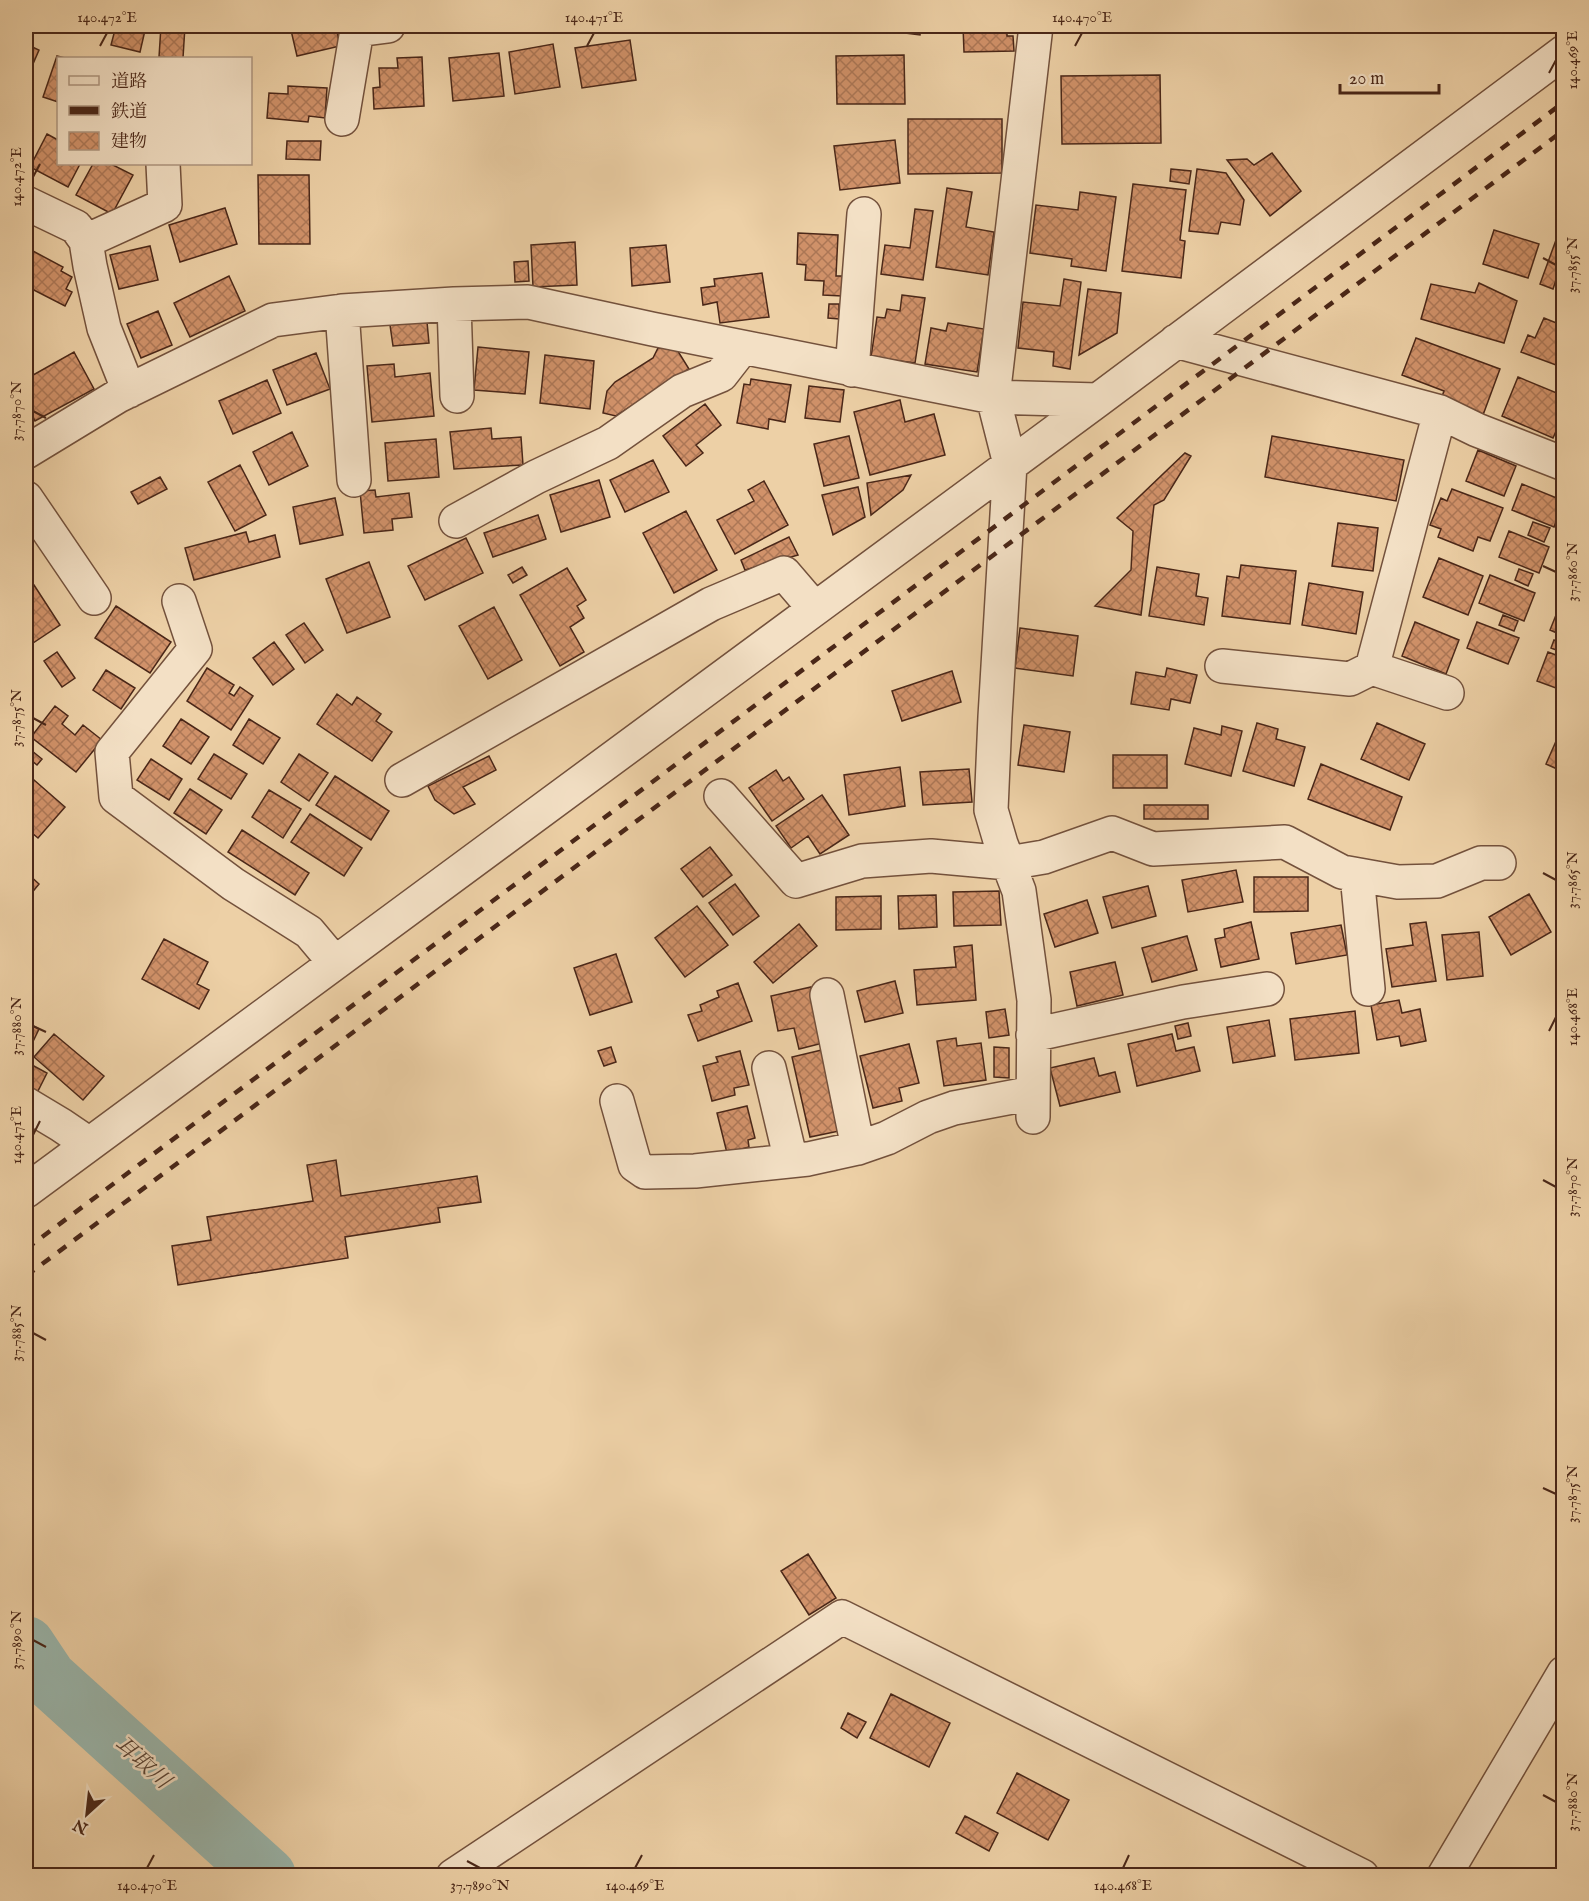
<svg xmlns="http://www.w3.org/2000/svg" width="1589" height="1901" font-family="'IM FELL English','Noto Serif JP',serif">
	<defs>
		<pattern id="building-cross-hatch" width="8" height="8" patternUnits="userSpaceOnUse" patternTransform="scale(1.5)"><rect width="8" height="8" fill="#d1926a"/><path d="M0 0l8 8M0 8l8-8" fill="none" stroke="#ac7756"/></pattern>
	</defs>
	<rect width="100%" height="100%" fill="#edd0a6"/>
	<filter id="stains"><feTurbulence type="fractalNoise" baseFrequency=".00333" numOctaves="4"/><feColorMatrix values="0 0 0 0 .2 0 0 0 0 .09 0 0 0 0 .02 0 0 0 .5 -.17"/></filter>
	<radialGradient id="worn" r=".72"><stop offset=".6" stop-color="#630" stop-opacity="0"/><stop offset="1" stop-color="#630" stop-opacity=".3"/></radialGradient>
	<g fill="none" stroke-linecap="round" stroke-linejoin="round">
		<path stroke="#9ab6ac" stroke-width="58" d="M26 1645 48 1678 267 1876"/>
	</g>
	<path fill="url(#building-cross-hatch)" stroke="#4a2718" stroke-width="1.5" d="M26 26H45L44 32 26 27Z
		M116 26H146L140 52 111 45Z
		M161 26H185L183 58 159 57Z
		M290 26H336L340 46 297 56Z
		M866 26H921L920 35 866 28Z
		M963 26H1007V36H1013L1014 51 964 52Z
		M1068 26H1130V31Z
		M630 40 636 80 582 88 575 48Z
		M26 44 39 50 26 80Z
		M553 44 560 87 515 94 509 52Z
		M499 53 504 96 453 101 449 58Z
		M904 55 905 104H837L836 56Z
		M57 56 65 58H58V102L43 97Z
		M422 57 424 106 374 109 373 88 380 87 379 68H398L397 58Z
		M1160 75 1161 143 1062 144 1061 76Z
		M288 86 327 88 325 118 309 116 308 122 267 118 269 93 288 94Z
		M908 119H1002V173L908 174Z
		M26 129 33 133 26 147Z
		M47 134 58 140V164H80L68 187 30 167Z
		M895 140 900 183 840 190 834 146Z
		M287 141H321L320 160 286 159Z
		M1272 153 1301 191 1270 216 1227 160 1247 159 1254 165Z
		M93 164H111L133 175 112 214 76 195Z
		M1171 169 1191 171 1189 184 1170 181Z
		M1197 169 1226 173 1244 200 1240 225 1221 222 1218 234 1189 231Z
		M258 175H309L310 244H259Z
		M1133 184 1186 190 1180 240 1185 241 1181 278 1122 271Z
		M947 188 972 192 966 227 994 232 988 275 936 267Z
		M1080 192 1116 197 1106 271 1071 266 1072 259 1030 253 1036 205 1078 210Z
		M225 208 237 244 180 262 169 225Z
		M915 209 933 211 923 280 881 274 885 245 910 248Z
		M1564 218V283L1556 280 1553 289 1540 284Z
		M1494 230 1539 244 1528 278 1483 264Z
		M798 233 838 235 836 276H844L842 296 823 295 824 281 805 280 806 265 797 264Z
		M575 242 577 285 533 287 531 245Z
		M666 245 670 282 632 286 630 248Z
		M150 246 158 280 119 289 110 255Z
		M31 250 63 267 61 271 72 277 66 289 72 292 65 306 26 286V260Z
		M528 261 529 281 515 282 514 262Z
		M762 273 769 317 720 323 717 302 703 305 701 288 715 286 714 279Z
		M229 276 245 311 190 337 174 303Z
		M1064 279 1081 282 1070 369 1053 366 1054 352 1018 348 1023 302 1060 306Z
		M1479 283 1517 301 1504 343 1421 319 1431 284 1475 293Z
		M1088 289 1121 293 1117 333 1079 355Z
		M902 295 925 298 915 363 871 357 877 317 885 318 887 309 900 311Z
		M829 304H839V319L828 318Z
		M158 311 172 345 141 358 127 324Z
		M1544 318 1564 326V368L1521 352 1528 335 1535 338Z
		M427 322 429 343 393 346 390 325Z
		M948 323 984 329 977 372 925 364 931 328 946 331Z
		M1416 338 1500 369 1483 415 1441 399 1444 391 1402 375Z
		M478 347 529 352 525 394 474 390Z
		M658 348H676L689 369 616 416 603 413 607 391 615 382 653 358Z
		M74 352 94 389 35 421 26 404V379Z
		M316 353 330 389 287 405 273 370Z
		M545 355 594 361 590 409 540 403Z
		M394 364 395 377 430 373 434 416 372 422 367 366Z
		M1518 377 1564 396V413L1553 438 1502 416Z
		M751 379 791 385 785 422 769 419 768 429 737 423 744 384 750 385Z
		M267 380 281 413 233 434 219 401Z
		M809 386 844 390 840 422 805 418Z
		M900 400 905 422 934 414 945 455 870 475 854 412Z
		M705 404 721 425 696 445 703 453 686 466 663 436Z
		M491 428 492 439 521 437 523 465 454 469 450 432Z
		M292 432 308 466 269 485 253 452Z
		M849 436 859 478 824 486 814 444Z
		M1272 436 1404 460 1396 501 1265 477Z
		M436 439 439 477 388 481 385 443Z
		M1478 450 1516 466 1504 496 1466 481Z
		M1185 453 1191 456 1164 500 1154 505 1141 615 1095 606 1131 570 1133 531 1117 518Z
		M653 460 669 492 625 512 610 480Z
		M240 465 266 515 235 531 208 482Z
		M911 475 903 490 871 515 867 483Z
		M160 477 167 489 138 504 131 492Z
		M599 480 610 517 561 532 550 495Z
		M764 481 788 525 735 554 717 520 754 501 748 490Z
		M1522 484 1564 501 1554 527 1512 510Z
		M858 487 865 517 833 535 822 495Z
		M1452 489 1503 508 1490 541 1478 537 1473 551 1438 537 1441 529 1430 525 1441 498 1447 501Z
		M375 490 376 497 409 493 412 517 392 519 393 530 364 533 360 491Z
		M335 498 343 535 300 544 293 507Z
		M686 511 717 570 674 593 643 533Z
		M538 515 546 539 493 557 484 533Z
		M1533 522 1550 528 1544 542 1528 535Z
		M1338 523 1378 528 1373 571 1332 566Z
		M1509 531 1549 547 1539 573 1499 557Z
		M246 532 249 542 275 535 280 557 194 580 185 548Z
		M789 537 798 555 745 570 741 560Z
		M466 538 483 573 425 600 408 566Z
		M1439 558 1483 576 1468 615 1423 597Z
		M369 562 390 617 347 633 326 579Z
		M1241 565 1296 571 1290 624 1222 616 1227 576 1239 578Z
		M522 567 527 575 513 583 508 575Z
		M1157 567 1199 574 1196 596 1208 598 1204 625 1149 616Z
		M567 568 586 600 577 606 584 618 570 627 584 652 560 666 520 595Z
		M1519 569 1533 574 1528 586 1515 580Z
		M1490 575 1535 593 1524 621 1479 603Z
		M1309 583 1363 592 1356 634 1302 625Z
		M34 585 60 625 33 643 26 632V591Z
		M1560 605 1564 607V636L1550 630Z
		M116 606 171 642 150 673 95 638Z
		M494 607 522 660 488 679 459 626Z
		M1503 615 1518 621 1514 631 1499 625Z
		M1415 622 1459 640 1446 674 1402 656Z
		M1477 622 1519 638 1508 664 1467 648Z
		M304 623 323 650 305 663 286 635Z
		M1020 628 1078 636 1073 676 1015 668Z
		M1554 640 1564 643V653L1551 648Z
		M274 642 294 669 273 685 253 658Z
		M57 652 75 678 62 687 44 661Z
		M1548 652 1564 658V691L1537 681Z
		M207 668 234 685 229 693 234 696 240 687 253 696 231 730 187 701Z
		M1167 668 1197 675 1190 703 1171 699 1169 710 1131 704 1136 672 1165 677Z
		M106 670 135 688 121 709 93 690Z
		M952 671 961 702 902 721 892 691Z
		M337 694 352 705 357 697 381 714 376 721 392 732 372 761 317 724Z
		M55 706 68 716 62 724 75 735 83 725 102 740 76 772 31 737Z
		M181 719 209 737 191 764 163 746Z
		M249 719 280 738 263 764 233 745Z
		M1257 723 1278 729 1276 739 1305 747 1294 786 1243 771Z
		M1377 723 1425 744 1409 780 1361 759Z
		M1564 723V772L1546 764Z
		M1024 725 1070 732 1064 772 1018 765Z
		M1222 726 1242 731 1231 776 1185 764 1194 728 1221 735Z
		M26 746 42 759 37 765 26 756Z
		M214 754 247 774 231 799 198 779Z
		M299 754 328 773 309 801 281 782Z
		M1113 755H1167V788H1113Z
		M489 756 496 770 463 787 475 804 454 814 435 800 428 786Z
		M151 759 182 779 169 800 137 780Z
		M1321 764 1402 797 1390 830 1308 799Z
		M900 767 905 806 849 815 844 775Z
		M969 769 972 802 923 805 920 772Z
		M776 770 783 781 789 777 804 799 772 821 749 788Z
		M26 773 65 807 38 838 26 828Z
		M335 776 389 811 371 840 316 805Z
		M190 789 222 810 206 834 174 813Z
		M269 790 301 809 283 838 252 817Z
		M822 795 849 835 820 854 808 836 791 848 776 826Z
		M1144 805H1208V819H1144Z
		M310 814 362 848 344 876 291 842Z
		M242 830 309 873 295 895 228 852Z
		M710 847 732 875 703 897 681 869Z
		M1236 870 1243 902 1188 912 1182 880Z
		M26 872 39 884 26 900Z
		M1254 877H1308V911L1254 912Z
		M735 884 759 916 733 935 709 903Z
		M1148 886 1156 916 1112 928 1103 897Z
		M999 891 1001 925 954 926 953 892Z
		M1529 894 1551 932 1511 955 1489 917Z
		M936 895 937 927 899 929 898 896Z
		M881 896V929L836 930V897Z
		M1087 900 1098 933 1055 947 1044 914Z
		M697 906 728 945 685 977 655 938Z
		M1251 922 1259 959 1221 967 1215 939 1225 937 1224 929Z
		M1426 922 1436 981 1392 987 1386 949 1413 945 1410 924Z
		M799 924 817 946 773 983 754 962Z
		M1341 925 1347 955 1296 964 1291 933Z
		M1479 932 1483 976 1447 980 1442 935Z
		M1187 936 1197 970 1152 982 1142 948Z
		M164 939 208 962 197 984 209 990 199 1009 142 979Z
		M972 945 976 1000 917 1005 914 970 956 967 954 947Z
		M616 954 632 1002 590 1015 574 968Z
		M1115 962 1123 995 1077 1006 1070 972Z
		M895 981 903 1013 865 1022 857 991Z
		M738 983 752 1021 698 1041 688 1015 702 1011 700 1005 719 997 717 991Z
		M811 987 823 1043 799 1049 794 1028 778 1031 771 996Z
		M1399 1000 1402 1013 1420 1009 1426 1041 1401 1046 1399 1036 1377 1040 1371 1005Z
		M1005 1009 1009 1035 989 1038 986 1012Z
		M1355 1011 1359 1053 1295 1060 1290 1019Z
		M1269 1020 1275 1056 1233 1063 1227 1027Z
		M26 1022 39 1029 26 1056Z
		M1188 1023 1191 1036 1178 1039 1175 1026Z
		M54 1034 104 1076 83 1100 34 1057Z
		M1172 1034 1176 1051 1194 1047 1200 1071 1137 1086 1128 1044Z
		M956 1038 957 1046 981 1043 986 1080 944 1086 937 1041Z
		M909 1044 919 1083 899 1088 902 1101 873 1108 860 1056Z
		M611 1047 616 1062 604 1066 598 1051Z
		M994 1047 1009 1048V1078L994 1077Z
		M826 1049 844 1130 810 1137 792 1057Z
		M740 1051 749 1085 734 1088 735 1095 712 1101 703 1066 718 1062 716 1057Z
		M1094 1058 1099 1076 1115 1072 1120 1092 1060 1106 1050 1068Z
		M32 1065 47 1073 36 1095 26 1089V1077Z
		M747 1106 755 1138 748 1140 749 1147 727 1153 717 1113Z
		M336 1160 341 1196 477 1176 481 1202 438 1208 440 1222 345 1237 348 1258 178 1285 172 1246 211 1240 207 1217 313 1201 307 1165Z
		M808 1554 836 1598 809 1615 781 1571Z
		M891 1694 950 1723 929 1767 870 1738Z
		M848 1713 866 1722 857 1738 841 1728Z
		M1017 1773 1069 1800 1048 1840 997 1813Z
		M965 1816 998 1833 989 1851 956 1833Z"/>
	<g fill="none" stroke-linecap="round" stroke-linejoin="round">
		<g stroke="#73513c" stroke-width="36">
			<path id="minor" d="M357 26V30L388 26
				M342 119 357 30
				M26 203 76 227 86 241 90 266 104 328 129 391
				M86 241 165 205 163 164
				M454 304 457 396
				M342 311 354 480
				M1176 341 1440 412 1477 430 1564 464
				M852 370 864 214
				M26 452 118 396 273 320 342 311 454 304 528 302 652 329 993 397 1036 26
				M26 498 94 598
				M456 521 536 477 608 443 682 391 721 375 742 348
				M179 601 195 649 112 752 116 797 233 884 309 932 335 963
				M1222 666 1350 679 1372 668 1440 412
				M1372 668 1447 693
				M402 780 711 604 784 573 814 608
				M721 796 796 881 862 861 931 856 1008 863 1044 857 1112 833 1153 849 1285 842 1342 872 1398 882 1437 881 1481 863H1499
				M1357 875 1368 989
				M827 995 858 1148
				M1033 1035 1183 1002 1267 989
				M769 1068 791 1161
				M617 1101 635 1165 645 1172 695 1171 808 1159 858 1148 887 1138 928 1117 954 1108 1033 1093
				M26 1104 61 1125 89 1144
				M1033 1117 1034 1000 1019 891 1001 844 991 810 995 717 1010 464 993 397 1098 400
				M26 1191 1098 400 1564 52
				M453 1876 842 1617 1362 1876
				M1444 1876 1564 1673"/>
		</g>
		<use href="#minor" stroke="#f3e0c5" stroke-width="33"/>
		<path stroke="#4a2718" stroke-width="4.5" stroke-dasharray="10 10" stroke-linecap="butt" d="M26 1249 1564 102
			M26 1276 1564 130"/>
	</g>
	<path fill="none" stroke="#4a2718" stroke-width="2" d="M100 46 107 33M587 46 594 33M1075 46 1082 33M1549 73 1556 60M33 177 40 164M1543 258 1556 265M33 411 46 418M1543 566 1556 572M33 718 46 725M1543 873 1556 880M33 1026 46 1032M1549 1031 1556 1017M33 1135 40 1121M1543 1180 1556 1187M33 1333 46 1340M1543 1488 1556 1494M33 1640 46 1647M1543 1795 1556 1802M467 1861 480 1868M147 1868 154 1855M635 1868 642 1855M1123 1868 1129 1855"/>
	<g text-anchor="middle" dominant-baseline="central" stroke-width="5" stroke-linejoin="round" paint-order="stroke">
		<g font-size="22" font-style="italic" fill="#5a4436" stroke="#f3e0c5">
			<text transform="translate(142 1763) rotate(42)">耳取川</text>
		</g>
	</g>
	<rect width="1589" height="1901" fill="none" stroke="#edd0a6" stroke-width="66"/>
	<rect x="57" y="57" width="195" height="108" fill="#f3e0c5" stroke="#af9680" stroke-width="1.5"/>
	<rect x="69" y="76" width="30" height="9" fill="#f3e0c5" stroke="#af9680" stroke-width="1.5"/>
	<text x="111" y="87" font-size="18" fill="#4a2718">道路</text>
	<rect x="69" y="106" width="30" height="9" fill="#4a2718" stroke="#af9680" stroke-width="1.5"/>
	<text x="111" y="117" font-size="18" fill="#4a2718">鉄道</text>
	<rect x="69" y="132" width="30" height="18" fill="url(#building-cross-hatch)" stroke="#af9680" stroke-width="1.5"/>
	<text x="111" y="147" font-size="18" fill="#4a2718">建物</text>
	<g transform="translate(87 1814) rotate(207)" stroke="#f3e0c5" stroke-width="4.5" paint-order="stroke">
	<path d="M0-4.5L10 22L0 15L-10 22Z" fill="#4a2718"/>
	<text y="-9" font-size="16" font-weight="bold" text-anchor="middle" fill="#4a2718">N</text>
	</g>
	<path d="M1340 84v9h99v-9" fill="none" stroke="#4a2718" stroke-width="3"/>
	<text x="1349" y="84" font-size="18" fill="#4a2718" stroke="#f3e0c5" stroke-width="4.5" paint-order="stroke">20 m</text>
	<rect x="33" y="33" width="1523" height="1835" fill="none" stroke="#4a2718" stroke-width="2"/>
	<g font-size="15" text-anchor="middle" fill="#4a2718">
		<text x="107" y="22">140.472°E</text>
		<text x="594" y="22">140.471°E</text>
		<text x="1082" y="22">140.470°E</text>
		<text transform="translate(1572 60) rotate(-90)" y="5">140.469°E</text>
		<text transform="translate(16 177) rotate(-90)" y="5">140.472°E</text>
		<text transform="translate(1572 265) rotate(-90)" y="5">37.7855°N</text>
		<text transform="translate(16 411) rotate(-90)" y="5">37.7870°N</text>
		<text transform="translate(1572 572) rotate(-90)" y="5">37.7860°N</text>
		<text transform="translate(16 718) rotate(-90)" y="5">37.7875°N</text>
		<text transform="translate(1572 880) rotate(-90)" y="5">37.7865°N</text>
		<text transform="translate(1572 1017) rotate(-90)" y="5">140.468°E</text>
		<text transform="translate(16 1026) rotate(-90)" y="5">37.7880°N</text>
		<text transform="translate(16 1135) rotate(-90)" y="5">140.471°E</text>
		<text transform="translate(1572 1187) rotate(-90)" y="5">37.7870°N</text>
		<text transform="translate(16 1333) rotate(-90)" y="5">37.7885°N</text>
		<text transform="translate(1572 1494) rotate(-90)" y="5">37.7875°N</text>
		<text transform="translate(16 1640) rotate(-90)" y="5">37.7890°N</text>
		<text transform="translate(1572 1802) rotate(-90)" y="5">37.7880°N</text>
		<text x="147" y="1890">140.470°E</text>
		<text x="480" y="1890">37.7890°N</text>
		<text x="635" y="1890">140.469°E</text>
		<text x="1123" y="1890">140.468°E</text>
	</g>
	<rect width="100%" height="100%" filter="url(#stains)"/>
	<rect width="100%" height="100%" fill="url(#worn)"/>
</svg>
